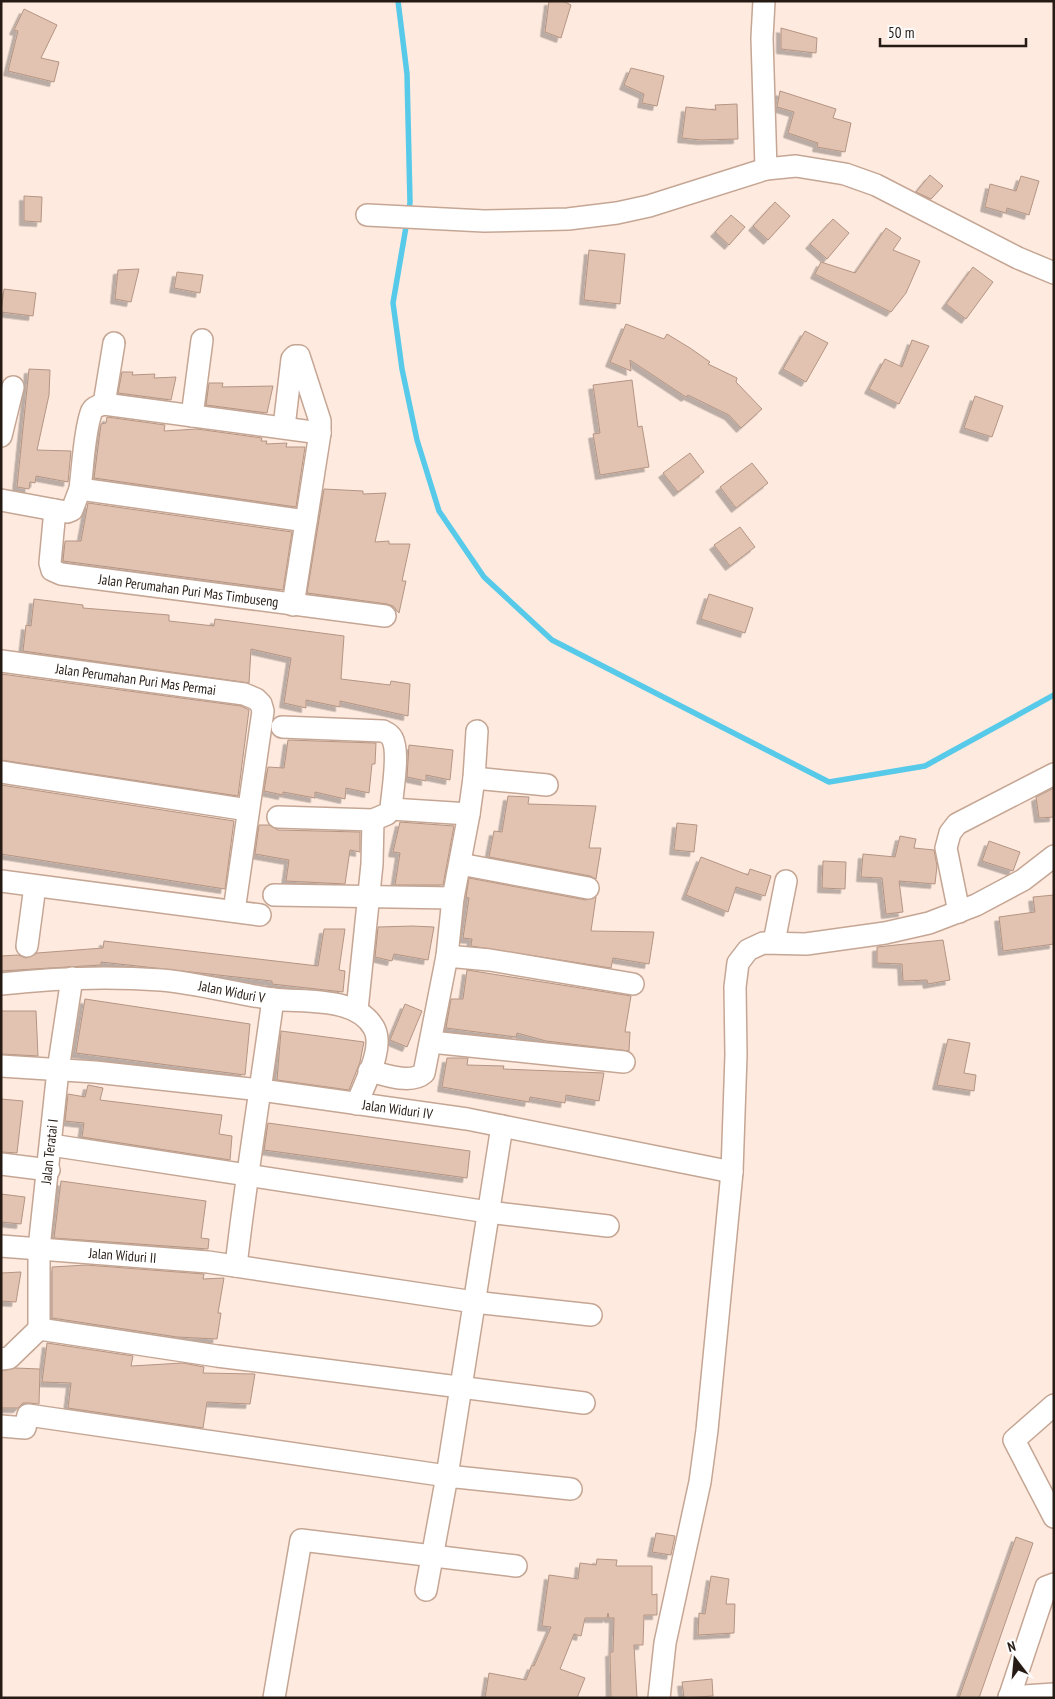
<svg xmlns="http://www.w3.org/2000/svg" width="1055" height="1699" font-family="'PT Sans Narrow',sans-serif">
	<defs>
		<filter id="shadow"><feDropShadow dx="-4.5" dy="4.5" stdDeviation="0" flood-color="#0004"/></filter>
	</defs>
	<rect width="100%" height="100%" fill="#feeadf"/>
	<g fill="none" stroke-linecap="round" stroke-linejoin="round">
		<path stroke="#57cae9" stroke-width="5.5" d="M398 1 407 74 410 202 409 212
			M407 221 393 303 402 369 417 440 439 511 484 577 552 640 829 782 925 766 1054 695"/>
	</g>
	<path fill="#e2c2b0" stroke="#b49584" filter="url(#shadow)" d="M549 1H563L571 5 561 38 545 32Z
		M24 9 57 25 41 58 59 62 54 82 8 71 18 31 14 30Z
		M781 28 817 38 816 53 781 49Z
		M631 68 664 76 657 106 642 103 644 94 624 85Z
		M780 91 836 109 833 118 851 123 845 152 817 147 818 143 788 133 794 112 777 107Z
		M737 104 738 139 701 140 682 138 686 107 716 110 715 105Z
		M930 175 943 186 931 199 916 192Z
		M1021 176 1039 181 1029 215 1007 208 1006 213 985 207 990 184 1016 191Z
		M24 196 42 197 41 222 24 221Z
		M775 202 790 216 768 240 753 226Z
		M731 215 745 227 729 245 715 232Z
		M833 219 849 233 827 259 810 244Z
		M886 228 901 238 893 250 920 261 906 293 891 312 815 274 821 262 855 273Z
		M589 250 625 254 620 304 584 300Z
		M973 267 993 282 966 319 946 304Z
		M139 269 131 302 115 299 118 270Z
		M177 272 203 275 200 293 174 288Z
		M4 289 36 293 33 316 1 312Z
		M626 324 664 339 667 334 690 348 710 362 708 364 737 378 736 382 762 409 741 428 729 415 688 395 686 397 630 360 631 371 610 362Z
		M805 331 828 343 806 382 783 369Z
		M912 340 929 346 899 404 869 389 885 359 902 367Z
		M29 369 50 370 49 395 37 450 71 451 68 482 36 476 35 483 30 482 29 489 17 487Z
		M122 372H133L132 375 155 374 154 378 176 377 171 400 118 393Z
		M632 380 638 427 642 426 649 467 600 475 593 434 600 433 593 385Z
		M209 383H223L222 387 273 386 267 413 206 405Z
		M975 396 1003 406 992 437 964 428Z
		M107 417 165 425 164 431 197 429 262 438 261 441H267L266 444 287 443 286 447H305L296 507 94 478 101 424 106 423Z
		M690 453 704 472 678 492 663 473Z
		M752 463 768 483 736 508 720 487Z
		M324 489 363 491V494L386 493 375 542 389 541V544H410L402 581H406L399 613 393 606 387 604 307 593Z
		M88 503 292 532 283 590 63 561 65 541H81Z
		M740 527 755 547 730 566 714 545Z
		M709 594 753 608 745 633 701 619Z
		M34 599 83 605V608L169 615V621L214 626 215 619 344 636 341 679 390 685 391 681 410 684 408 716 340 701V707L306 700V708L284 703 291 658 251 649 249 683 23 651 26 625 31 626Z
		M1 674 241 706 249 710 238 796 1 760Z
		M288 740 376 743 375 764H372L369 793 346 788 345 799 315 792V798L283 792V795L264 791 268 767 284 768Z
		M409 745 453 750 450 780 426 775V781L407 777Z
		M1 785 234 821 225 889 1 854Z
		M1054 788V817L1039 818 1036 797Z
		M508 796 529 797 528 804 596 806 589 848H601L596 879 590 876 489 857 494 831 502 832Z
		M400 822 454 826 443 885H395L400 853 393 852Z
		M677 823 697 825 694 852 674 850Z
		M259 825H269L278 830 360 832V852L350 850 345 884 286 881 289 860 255 854Z
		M900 836 916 839 914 848 934 850 937 866 935 884 899 881 903 912 886 914 882 878 861 877 863 854 895 857Z
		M989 841 1020 852 1013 871 982 861Z
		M701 857 748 875 750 869 771 876 765 896 736 887 728 912 686 895Z
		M823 861 846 862 845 889 822 888Z
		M469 878 586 900 596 897 591 931 654 932 649 964 613 958 611 968 471 946 472 939 463 938 469 898 466 897Z
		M1054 895V944L1003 951 999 917 1035 912 1033 897Z
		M412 926 434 927 428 960 394 954 392 961 375 957 378 927Z
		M324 929H345L339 970 345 971 343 992 272 984V981L101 962V965L1 971V956L18 955 26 958 37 953 103 948 104 941 318 966Z
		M943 940 950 980 928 984 927 980 903 981 902 964 877 963V947Z
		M467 970 631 996 625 1032H630L629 1051 546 1041 517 1033 516 1037 446 1028 451 999H463Z
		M85 999 250 1024 245 1075 76 1053Z
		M405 1004 422 1011 407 1047 390 1040Z
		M1 1011H36L38 1056 1 1054Z
		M281 1031 364 1042 360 1062 349 1090 277 1080Z
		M948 1039 970 1043 964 1073 976 1075 974 1091 937 1085Z
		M447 1058H468L467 1065 504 1066 503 1069 604 1073 599 1101 566 1095 565 1103 530 1097 529 1102 442 1087Z
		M88 1085 103 1088 100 1100 222 1115 219 1134 232 1136 230 1160 82 1137 84 1123 65 1121 68 1094 85 1097Z
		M1 1099 23 1101 17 1153 1 1152Z
		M268 1123 470 1151 467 1178 264 1150Z
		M61 1181 206 1201 201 1238 209 1239 208 1249 54 1238Z
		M1 1194 25 1197 21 1224 1 1222Z
		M86 1265 204 1274 203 1279 224 1278 218 1313H221L217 1339 177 1337 52 1318V1267Z
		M21 1272 16 1302 1 1301V1273Z
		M47 1343 133 1356 131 1366 183 1363 204 1367 203 1373 255 1374 250 1404 207 1402 203 1428 68 1408 71 1383 42 1382Z
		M15 1368 40 1369 39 1404 29 1403H23L18 1408H1V1371Z
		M656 1533 675 1536 671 1555 652 1552Z
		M1016 1537 1033 1543 979 1698H959Z
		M597 1559 617 1560 616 1566H652V1595L657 1594V1615H644L643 1645H634L637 1698H611L610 1652H613L614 1618H609L608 1613 607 1618H585L581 1636 574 1634 560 1669 585 1678 577 1698H485L489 1673 526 1680 532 1665 534 1666 551 1627 542 1626 549 1575 578 1579 580 1563 596 1565Z
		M711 1576 729 1579 726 1604H735L734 1633 698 1635 699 1613 705 1614Z
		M712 1679 713 1696 684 1698 682 1682Z"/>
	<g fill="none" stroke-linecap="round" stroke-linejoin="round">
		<g stroke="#c5a694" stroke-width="24">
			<g id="street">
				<path d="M764 1 762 38 766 169"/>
				<path d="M367 215 484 221 568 219 617 213 649 206 766 169 796 166 845 174 876 185 1018 258 1054 273"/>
				<path d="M104 404 114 343"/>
				<path d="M192 416 202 340"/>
				<path d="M284 427 292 359 295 356H299L320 421V433L293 605"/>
				<path d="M1 436 13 387"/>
				<path id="s1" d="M80 489 72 510 67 512 55 510 50 563 52 570 61 574 385 616"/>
				<path d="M1 500 55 510"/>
				<path d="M306 521 80 489C83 466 84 434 91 413 93 407 98 406 104 404L320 433"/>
				<path id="s2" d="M1 661 244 694 256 699 261 704 263 711 234 911"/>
				<path d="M1 772 248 810"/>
				<path d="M474 778 547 785"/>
				<path d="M391 809 469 814 474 778 477 731"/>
				<path d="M278 817 373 820 387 814 391 809C392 793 400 752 392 738 390 734 387 733 383 731L282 727"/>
				<path d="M460 864 588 888"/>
				<path d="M1 881 260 915"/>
				<path d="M274 895 453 898"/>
				<path d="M959 912 946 848 950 833 957 824 1054 774"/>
				<path d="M774 942 786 881"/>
				<path d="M27 946 35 886"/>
				<path d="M447 956 453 898 469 814"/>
				<path id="s3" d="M1 984C54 978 108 976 161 980 198 983 236 994 273 999 305 1003 356 996 374 1028 385 1048 364 1084 357 1104"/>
				<path d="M357 1010 372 864 373 820"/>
				<path d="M431 1042 624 1062"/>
				<path id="s4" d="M1 1066 95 1072 261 1090 467 1119 732 1172"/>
				<path d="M369 1071C385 1074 410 1085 424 1073L447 956 490 960 633 984"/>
				<path d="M51 1145 488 1212 608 1226"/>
				<path d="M1 1164 49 1170"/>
				<path id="s5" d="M1 1246 208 1262 474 1302 591 1315"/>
				<path d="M236 1266C246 1177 261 1088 273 999"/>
				<path d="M39 1329 217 1356 584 1403"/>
				<path id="s6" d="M39 1329V1248L58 1070 72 978"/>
				<path d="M1 1359 9 1358 39 1329"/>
				<path d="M1054 1405 1014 1440 1054 1517"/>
				<path d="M1 1426 25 1428 28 1415 447 1476 502 1126"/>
				<path d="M426 1590 447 1476 571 1489"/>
				<path d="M1009 1697 1054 1694"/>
				<path d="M274 1698 301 1540 516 1566"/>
				<path d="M659 1698 665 1643 700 1482 707 1430 732 1172 736 1055 735 987 738 963 748 950 763 943 806 944 885 933 929 923 976 905 1023 880 1054 856"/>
				<path d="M1009 1698 1046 1587 1054 1584"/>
			</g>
		</g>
		<use href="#street" stroke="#fff" stroke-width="21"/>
	</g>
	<g text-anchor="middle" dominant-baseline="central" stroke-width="4.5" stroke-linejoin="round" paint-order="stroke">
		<g font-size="14" fill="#261b14" stroke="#fbfbfb">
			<text stroke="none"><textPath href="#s1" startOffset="239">Jalan Perumahan Puri Mas Timbuseng</textPath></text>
			<text stroke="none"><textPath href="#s2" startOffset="136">Jalan Perumahan Puri Mas Permai</textPath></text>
			<text stroke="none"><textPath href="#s3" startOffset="232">Jalan Widuri V</textPath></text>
			<text stroke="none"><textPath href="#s4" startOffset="399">Jalan Widuri IV</textPath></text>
			<text stroke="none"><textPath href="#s6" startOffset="178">Jalan Teratai I</textPath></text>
			<text stroke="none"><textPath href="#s5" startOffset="122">Jalan Widuri II</textPath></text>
		</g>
	</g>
	<rect width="1055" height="1699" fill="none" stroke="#261b14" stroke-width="5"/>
	<g transform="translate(1015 1659) rotate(344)" stroke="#fbfbfb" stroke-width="4" paint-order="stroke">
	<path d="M0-4L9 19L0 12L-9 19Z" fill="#261b14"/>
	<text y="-8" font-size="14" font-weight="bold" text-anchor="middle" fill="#261b14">N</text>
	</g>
	<path d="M880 38v8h146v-8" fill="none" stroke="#261b14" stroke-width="2.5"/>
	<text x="888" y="38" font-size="15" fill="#261b14" stroke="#fbfbfb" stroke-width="4" paint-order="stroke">50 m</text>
</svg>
